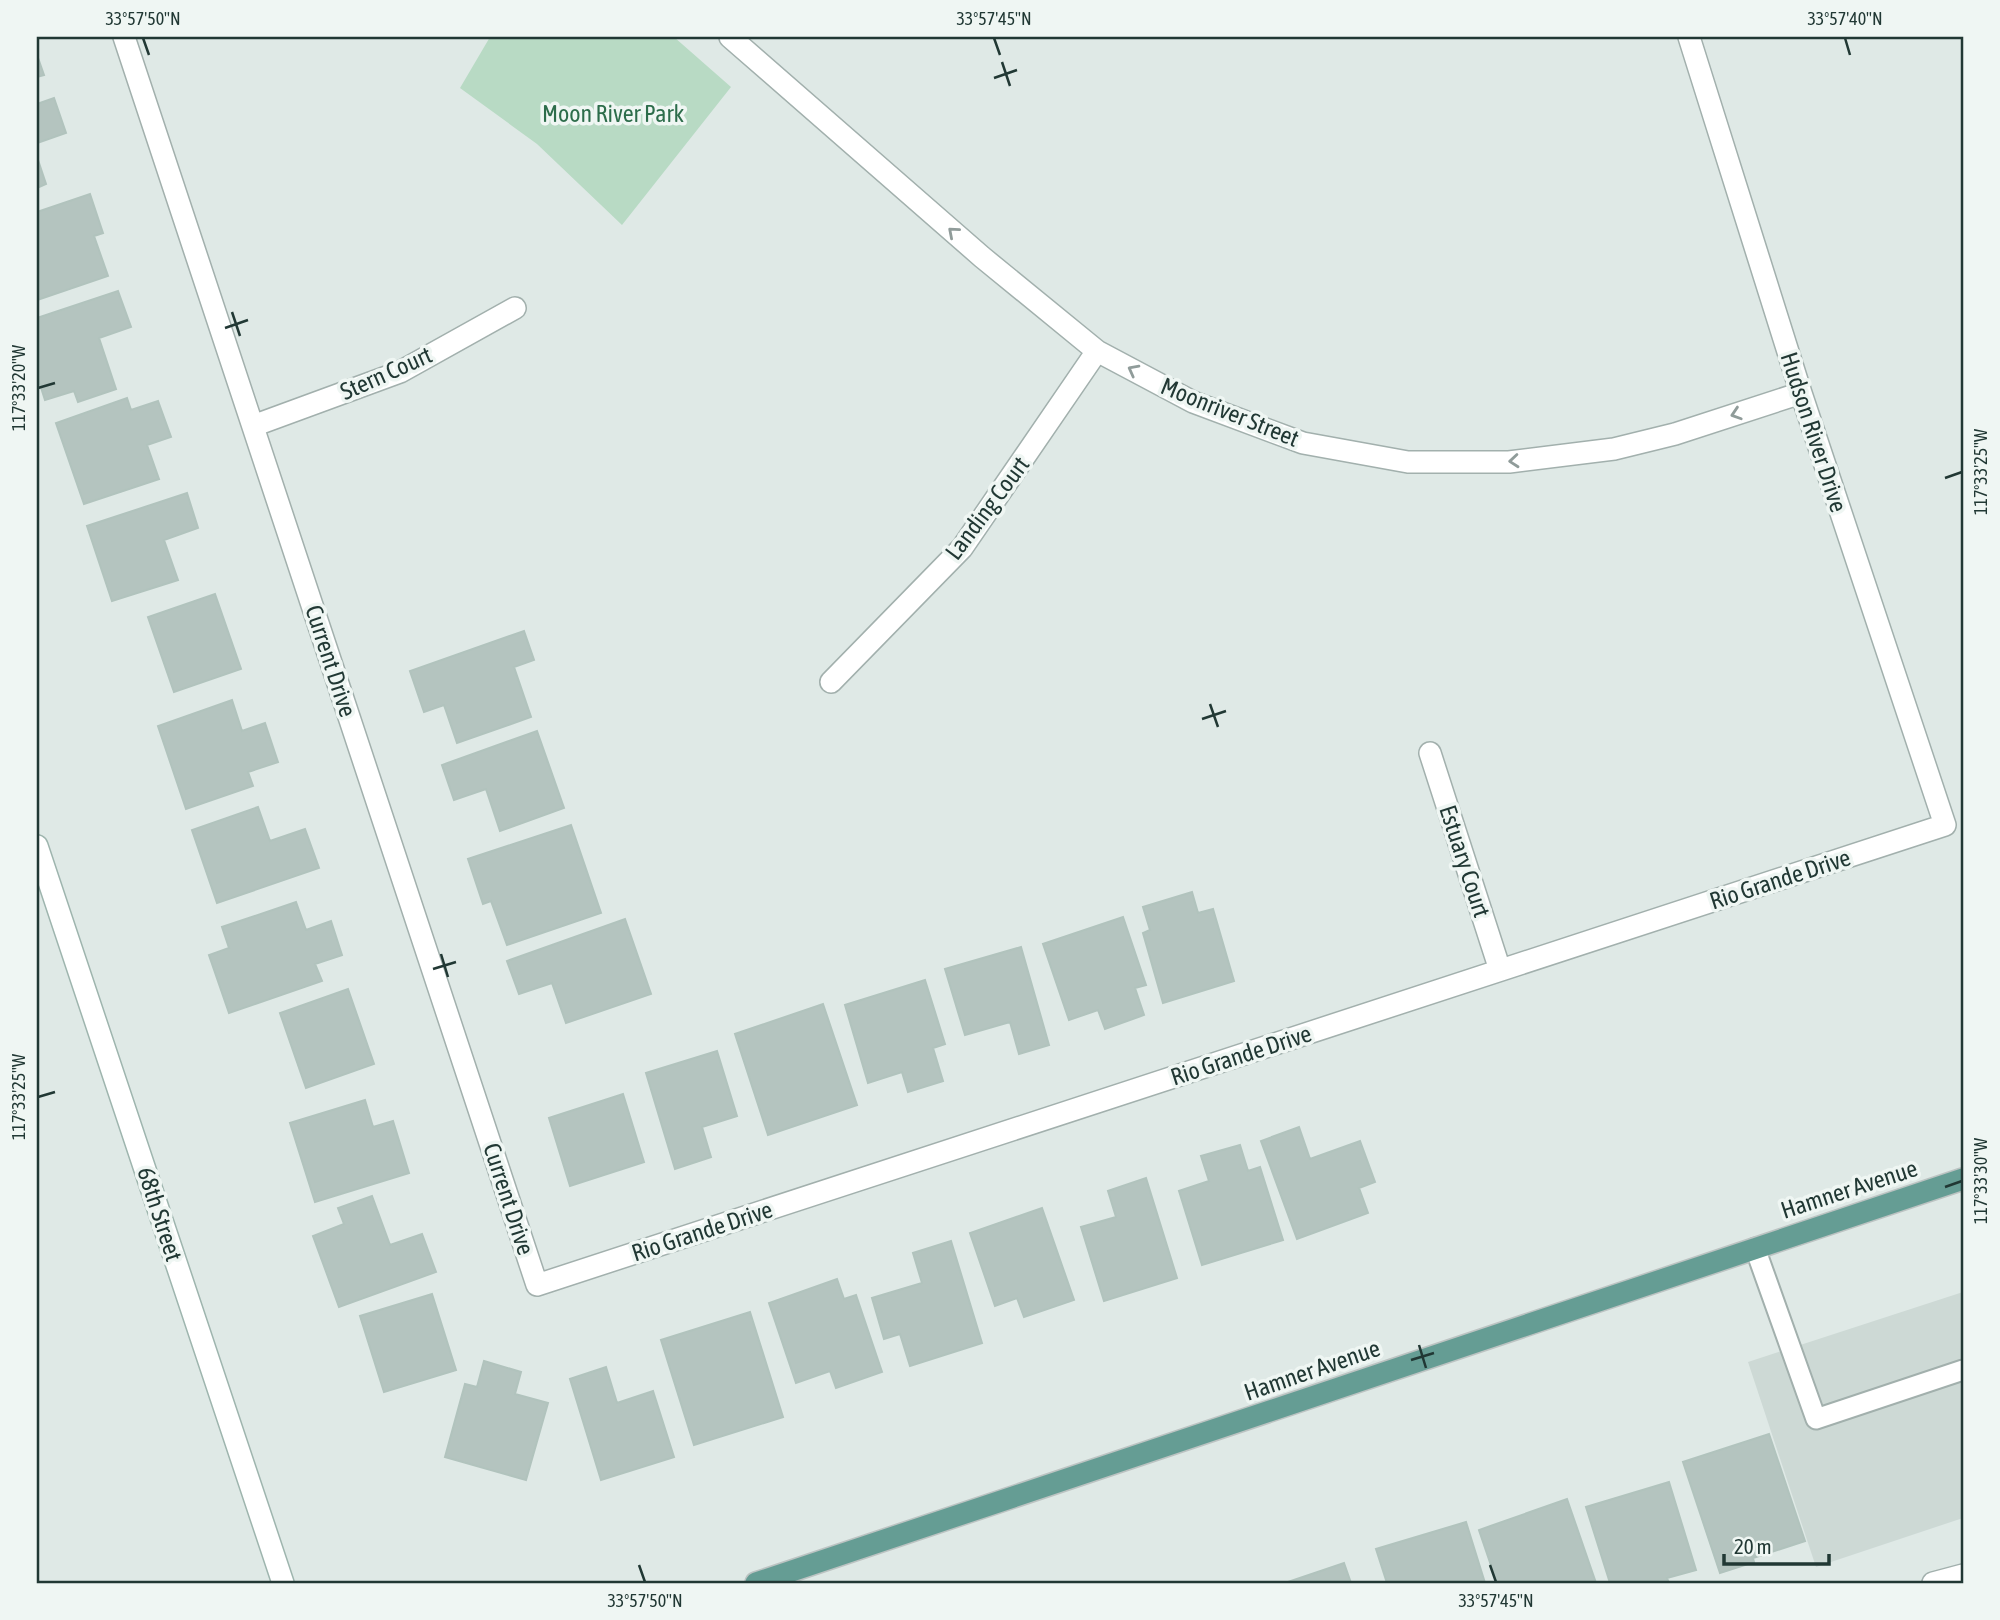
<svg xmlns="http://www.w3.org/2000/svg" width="2000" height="1620" font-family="'Asap Condensed',sans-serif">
	<rect width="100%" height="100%" fill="#dfe9e6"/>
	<path fill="#cdd9d5" d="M1963 1292V1518L1816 1567 1748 1362Z"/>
	<path fill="#b8dac4" d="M490 37H674L731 87 622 225 537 144 460 88Z"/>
	<path fill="#b4c4bf" stroke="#b1c3bd" stroke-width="2" d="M37 55 44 75 37 77Z
		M54 98 66 133 37 143V104Z
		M37 157 46 184 37 188Z
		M90 194 103 233 94 236 108 276 37 300V212Z
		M118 291 131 327 99 338 116 389 78 402 74 391 45 400 37 375V318Z
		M127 398 131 410 158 401 171 437 147 445 159 479 84 504 56 423Z
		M187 493 198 528 164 540 178 580 112 601 87 526Z
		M215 594 241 669 174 692 148 617Z
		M524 631 534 660 514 667 531 717 457 743 444 705 424 712 410 671Z
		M232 700 242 731 265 723 278 762 248 772 253 786 186 809 158 726Z
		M537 731 564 808 500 831 486 789 454 800 442 765Z
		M258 807 270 841 305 829 319 868 217 903 192 830Z
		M571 825 601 913 507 945 491 901 483 904 468 859Z
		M1192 892 1198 913 1213 909 1234 981 1163 1003 1143 933 1150 930 1143 907Z
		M296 902 306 930 331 921 342 955 315 964 322 981 229 1013 209 955 229 948 222 927Z
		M1123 917 1146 985 1135 988 1144 1015 1105 1029 1098 1010 1069 1020 1043 944Z
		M625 919 651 994 566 1023 552 983 519 994 507 961Z
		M1021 947 1049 1045 1019 1054 1010 1022 965 1035 945 969Z
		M925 980 945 1044 933 1048 943 1081 908 1092 902 1072 868 1083 845 1005Z
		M348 989 374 1064 306 1088 280 1013Z
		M823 1004 857 1105 768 1135 735 1034Z
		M717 1051 737 1116 702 1127 711 1157 675 1169 646 1073Z
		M623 1094 644 1162 570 1186 549 1118Z
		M365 1100 373 1127 393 1121 409 1173 315 1202 290 1123Z
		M1299 1127 1310 1159 1360 1141 1375 1182 1359 1188 1368 1213 1297 1239 1261 1141Z
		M1240 1145 1248 1171 1260 1167 1283 1240 1202 1265 1179 1191 1209 1181 1201 1156Z
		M1146 1178 1177 1278 1104 1301 1081 1227 1116 1217 1108 1191Z
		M372 1196 390 1245 422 1234 436 1272 339 1307 313 1236 344 1224 338 1208Z
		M1042 1208 1074 1300 1024 1317 1017 1298 995 1306 970 1233Z
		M951 1241 982 1343 910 1366 900 1334 884 1339 872 1298 922 1283 913 1253Z
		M837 1279 844 1299 856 1295 882 1372 836 1388 830 1371 796 1383 769 1303Z
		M432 1294 456 1370 384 1392 360 1316Z
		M750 1312 783 1417 694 1445 661 1340Z
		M484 1361 521 1372 515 1394 548 1403 526 1480 445 1457 465 1384 477 1387Z
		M606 1367 617 1403 653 1391 674 1457 601 1480 570 1379Z
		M1769 1434 1805 1541 1753 1558 1754 1562 1720 1573 1683 1462Z
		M1669 1482 1696 1570 1667 1578 1669 1583H1610L1586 1507Z
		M1567 1499 1596 1583H1497L1479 1530Z
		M1466 1522 1485 1583H1387L1376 1549Z
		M1344 1563 1351 1583H1285Z"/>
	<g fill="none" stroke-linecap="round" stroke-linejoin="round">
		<g stroke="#a2b0ad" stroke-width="23">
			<path id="lane" d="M1755 1248 1816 1419 1963 1370"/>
		</g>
		<g stroke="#a2b0ad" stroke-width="24">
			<path id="street" d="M124 37 537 1285 1945 825 1801 393 1689 37
				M730 37 982 257 1097 351 1193 402 1303 443 1408 462H1509L1614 449 1675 434 1801 393
				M253 426 400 372 515 308
				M831 682 962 548 1097 351
				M1430 753 1500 970
				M1933 1583 1963 1575"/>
		</g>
		<g stroke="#9eb5ae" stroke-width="24">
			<path id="secondary" d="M37 846 283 1583"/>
		</g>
		<g stroke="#bcc3c2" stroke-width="24">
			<path id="primary" d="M756 1583 1963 1179"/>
		</g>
		<use href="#lane" stroke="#fff" stroke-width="19"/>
		<use href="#street" stroke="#fff" stroke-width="21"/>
		<use href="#secondary" stroke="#fff" stroke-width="21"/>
		<use href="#primary" stroke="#659d94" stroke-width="21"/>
	</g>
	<defs><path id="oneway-chevron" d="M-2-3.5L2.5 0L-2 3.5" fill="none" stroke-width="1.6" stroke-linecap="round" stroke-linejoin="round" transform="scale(1.75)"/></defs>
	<g stroke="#909c9a">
		<use href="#oneway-chevron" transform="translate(953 232) rotate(-139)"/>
		<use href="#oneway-chevron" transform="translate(1133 370) rotate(-152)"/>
		<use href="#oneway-chevron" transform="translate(1736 414) rotate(162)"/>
		<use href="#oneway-chevron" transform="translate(1514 461) rotate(175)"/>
	</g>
	<path fill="none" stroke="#213834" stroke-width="2.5" d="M143 38 149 55M994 38 1000 55M1845 38 1850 55M1002 62 1010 86M994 78 1017 70M232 312 240 336M225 328 248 320M38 388 55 383M1945 478 1962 472M1210 704 1218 727M1202 719 1226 711M441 954 448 977M433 969 456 962M38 1097 55 1092M1945 1187 1962 1181M1419 1345 1426 1368M1411 1360 1434 1353M639 1565 645 1582M1490 1565 1496 1582"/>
	<g text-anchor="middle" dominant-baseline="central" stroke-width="7" stroke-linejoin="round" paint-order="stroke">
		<g font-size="24" fill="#2d6d4b" stroke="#eff6f3">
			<text x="613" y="113">Moon River Park</text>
		</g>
		<g font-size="24" fill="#213834" stroke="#eff6f3">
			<text transform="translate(386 373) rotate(-24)">Stern Court</text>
			<text transform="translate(1230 412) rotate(22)">Moonriver Street</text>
			<text transform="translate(1814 432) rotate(72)">Hudson River Drive</text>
			<text transform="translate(987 508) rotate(-53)">Landing Court</text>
			<text transform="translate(331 661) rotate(72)">Current Drive</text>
			<text transform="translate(1465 861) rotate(72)">Estuary Court</text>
			<text transform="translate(1780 879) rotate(-18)">Rio Grande Drive</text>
			<text transform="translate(1241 1055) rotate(-18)">Rio Grande Drive</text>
			<text transform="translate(1849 1189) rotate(-18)">Hamner Avenue</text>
			<text transform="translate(509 1199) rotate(72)">Current Drive</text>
			<text transform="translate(160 1214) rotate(72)">68th Street</text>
			<text transform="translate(702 1231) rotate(-18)">Rio Grande Drive</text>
			<text transform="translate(1312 1370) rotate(-19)">Hamner Avenue</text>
		</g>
	</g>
	<rect width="2000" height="1620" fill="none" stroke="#eff6f3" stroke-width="77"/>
	<path d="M1724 1554v10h105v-10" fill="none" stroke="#213834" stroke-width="3.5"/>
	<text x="1734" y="1554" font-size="21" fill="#213834" stroke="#eff6f3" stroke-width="5" paint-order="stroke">20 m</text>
	<rect x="38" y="38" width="1924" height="1544" fill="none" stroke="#213834" stroke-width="2.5"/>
	<g font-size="18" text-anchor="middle" fill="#213834">
		<text x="143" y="25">33°57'50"N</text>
		<text x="994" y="25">33°57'45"N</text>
		<text x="1845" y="25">33°57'40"N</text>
		<text transform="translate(19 388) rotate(-90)" y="6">117°33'20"W</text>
		<text transform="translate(1981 472) rotate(-90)" y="6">117°33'25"W</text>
		<text transform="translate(19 1097) rotate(-90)" y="6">117°33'25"W</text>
		<text transform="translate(1981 1181) rotate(-90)" y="6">117°33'30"W</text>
		<text x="645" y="1607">33°57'50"N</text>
		<text x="1496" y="1607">33°57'45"N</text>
	</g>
</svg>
